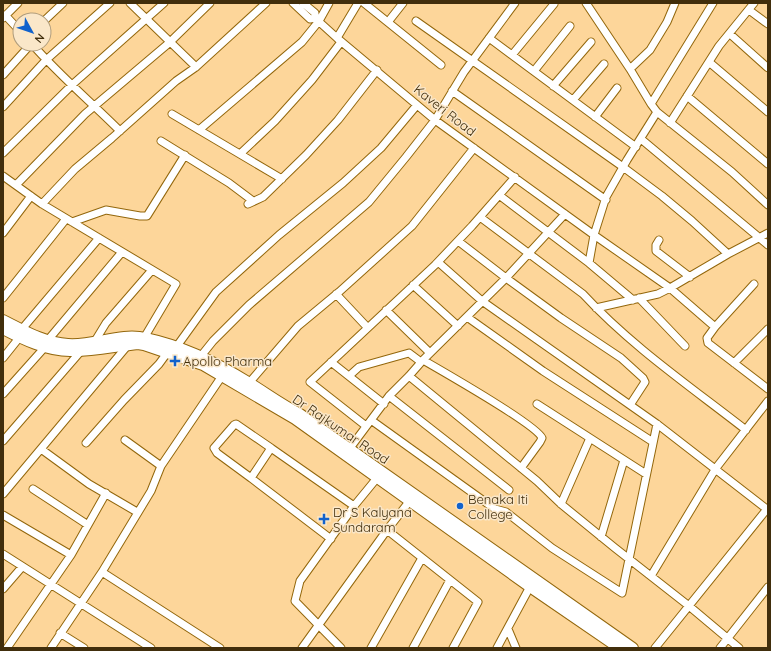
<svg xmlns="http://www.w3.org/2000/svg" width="771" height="651" font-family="Quicksand,sans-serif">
	<rect width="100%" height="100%" fill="#fdd69a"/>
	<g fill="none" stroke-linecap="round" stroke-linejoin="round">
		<g stroke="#93670c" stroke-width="9">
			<path id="minor" d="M130 3 196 67
				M293 3 310 19 315 18
				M303 3 315 13V18L337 38 435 120 594 235 670 288 715 327
				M364 3 441 65
				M586 3 630 69 651 104
				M749 10 768 24
				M5 15 20 31
				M3 18 18 3
				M44 21 63 3
				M416 21 623 167 662 196 692 221 728 254
				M388 22 403 3
				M730 34 768 68
				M337 38 358 3
				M489 38 636 147
				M32 44C59 75 91 102 120 131
				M512 55 554 4
				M709 62 768 112
				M630 69 650 50 667 22 675 3
				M534 71 570 26
				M3 75 31 44
				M553 86 591 42
				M452 91 606 200
				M687 96 768 164
				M573 100 604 64
				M3 107 46 60 110 3
				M657 112 732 172 768 205
				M172 114 282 179
				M595 117 617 88
				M670 123 719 46 754 3
				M199 130 302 42 319 21 329 3
				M641 139 768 245
				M161 141 229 183 253 201
				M3 153 73 84 164 3
				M240 154 275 121 312 80 341 42
				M3 176 42 204 176 284 144 338
				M16 185 85 114 169 43 210 3
				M499 195 589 263
				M42 204 75 169 112 138 176 81 196 67 266 3
				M248 204 263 197 306 155 338 120 377 70
				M480 217 583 294C631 346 691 387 746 430
				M72 222 106 210 140 216H147L185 155
				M3 233 31 196
				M659 240 656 245V251L690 277
				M458 241 506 278 561 318 621 358 643 378 645 382 630 405
				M438 262 482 301 657 424 768 510
				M754 284 715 327 707 338 708 343 768 389
				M413 285 458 326
				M336 294 367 327
				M3 298 66 219
				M639 298 685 346
				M633 300 589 263 594 235 606 197 627 160 657 112 651 104 713 3
				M596 308 658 294 670 288 728 254 768 233
				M386 310 430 353
				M467 317 543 371 653 442
				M22 329 99 238
				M48 340 122 252
				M95 341 106 323 152 270
				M177 346 216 292 279 235 343 183 381 148 417 105
				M201 356 213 341 249 305 369 202 406 157 435 120 464 72 515 3
				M3 358 19 338
				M423 360C442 371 537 425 542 438L540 442 521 468
				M331 362 384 404
				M734 363 768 329
				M349 376 359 367 409 353 421 362
				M409 376 537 481 561 504 615 548 689 606 739 648
				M249 383 298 326 339 292 412 226 474 148
				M3 394 45 347
				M389 396 509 490
				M537 404 646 474
				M371 420 495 509 506 512 552 548 622 593 657 424
				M366 426 310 382 435 265 472 226 515 177
				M125 440 161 466
				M3 441 81 351
				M86 443 124 400 159 364 167 353
				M41 449 89 484 137 512
				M347 452 389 396 409 376 423 360 506 278 565 214
				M251 478 217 453 214 448 234 425 236 424 271 448
				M33 489 88 525
				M3 494 128 345
				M561 504 590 438
				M3 515 71 555
				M387 530 478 602 453 648
				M601 537 624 460
				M331 539 251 478 271 448 354 506
				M3 554 151 648
				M102 572 220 648
				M651 576 716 468 768 401
				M3 589 22 567
				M508 629 516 648
				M60 633 84 648
				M7 648 71 555 106 493
				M51 648 102 572 151 491 161 466 222 376
				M302 648 387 530 412 498
				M341 648 295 601 300 581 354 506 377 478
				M371 648 422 558
				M413 648 450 580
				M497 648 532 583
				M655 648 767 509
				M720 648 768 587"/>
		</g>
		<g stroke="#93670c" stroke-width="12">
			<path id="secondary" d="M3 320C23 330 45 343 68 344 94 346 120 332 146 338 184 346 216 362 248 382 266 393 282 405 300 414L633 648
				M3 329C24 340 47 351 70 351 92 352 116 346 138 344L144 345 203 365 295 419 530 587 619 648"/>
		</g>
		<use href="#minor" stroke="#fff" stroke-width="7"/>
		<use href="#secondary" stroke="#fff" stroke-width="10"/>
	</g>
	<g fill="#1162cc" stroke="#fae7c9" stroke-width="1.5">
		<path d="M173 355h4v4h4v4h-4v4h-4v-4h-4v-4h4z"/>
		<circle cx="460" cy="506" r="4"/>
		<path d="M322 513h4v4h4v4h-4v4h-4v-4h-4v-4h4z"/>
	</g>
	<g text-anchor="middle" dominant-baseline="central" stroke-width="3" stroke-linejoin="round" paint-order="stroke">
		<g font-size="13" fill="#412e0c" stroke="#fae7c9">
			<text transform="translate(445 110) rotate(38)">Kaveri Road</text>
			<text transform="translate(341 429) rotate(34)">Dr Rajkumar Road</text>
		</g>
		<g font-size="13" fill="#412e0c" stroke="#fae7c9" text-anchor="start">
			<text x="183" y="361">Apollo Pharma</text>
			<text x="468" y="499">Benaka Iti<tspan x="468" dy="15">College</tspan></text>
			<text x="333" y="512">Dr S Kalyana<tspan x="333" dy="15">Sundaram</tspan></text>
		</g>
	</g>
	<rect width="771" height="651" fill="none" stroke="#412e0c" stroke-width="8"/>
	<g transform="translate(32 32) rotate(130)"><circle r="19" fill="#fae7c9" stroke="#b09d7d"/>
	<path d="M0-3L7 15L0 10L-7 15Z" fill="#1162cc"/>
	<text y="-6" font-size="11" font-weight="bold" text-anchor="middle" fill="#412e0c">N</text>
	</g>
</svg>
